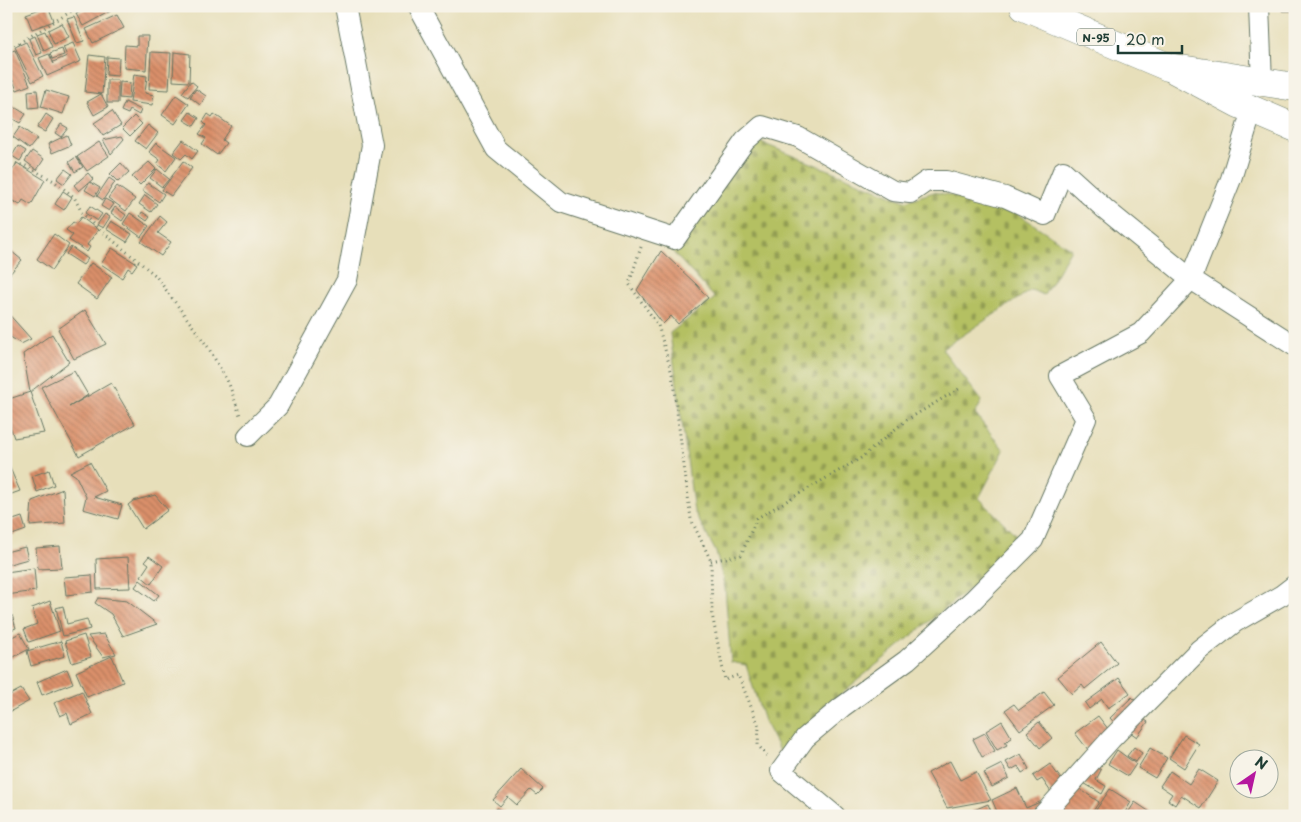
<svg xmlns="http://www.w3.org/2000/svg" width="1301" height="822" font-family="'Playpen Sans',sans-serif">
	<defs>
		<pattern id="cemetery-stones" width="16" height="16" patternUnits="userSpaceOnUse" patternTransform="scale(1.25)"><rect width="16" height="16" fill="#b4c062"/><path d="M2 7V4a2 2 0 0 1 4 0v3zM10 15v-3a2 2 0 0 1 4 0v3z" fill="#929d52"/></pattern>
		<pattern id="building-back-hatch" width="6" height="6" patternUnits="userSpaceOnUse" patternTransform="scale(1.25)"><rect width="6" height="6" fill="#db906a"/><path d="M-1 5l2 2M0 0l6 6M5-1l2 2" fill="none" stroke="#b17758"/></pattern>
	</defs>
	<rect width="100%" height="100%" fill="#f7f3e8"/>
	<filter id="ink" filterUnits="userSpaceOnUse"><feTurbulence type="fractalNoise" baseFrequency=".02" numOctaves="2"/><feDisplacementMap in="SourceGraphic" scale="10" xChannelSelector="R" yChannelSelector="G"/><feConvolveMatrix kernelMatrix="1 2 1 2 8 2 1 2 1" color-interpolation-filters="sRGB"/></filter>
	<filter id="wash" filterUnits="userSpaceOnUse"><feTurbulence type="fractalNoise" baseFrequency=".0096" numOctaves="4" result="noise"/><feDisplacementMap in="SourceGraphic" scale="20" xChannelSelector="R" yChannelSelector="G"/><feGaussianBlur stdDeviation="1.12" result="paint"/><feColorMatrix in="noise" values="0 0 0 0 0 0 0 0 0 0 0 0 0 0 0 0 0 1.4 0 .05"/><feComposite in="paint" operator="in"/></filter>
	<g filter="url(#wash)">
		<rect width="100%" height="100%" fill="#e7dfba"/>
		<path fill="url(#cemetery-stones)" stroke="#6a7e4b" d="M757 141 905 201 934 192 1006 206 1071 249 1044 295 1031 290 942 349 982 401 975 414 1004 450 979 498 1017 536 988 573 848 688 782 755 764 721 746 665 731 662 725 588 716 552 694 511 670 333 715 298 672 251Z"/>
		<g id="blocks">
			<path fill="url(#building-back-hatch)" d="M48 6 54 21 32 29 26 14Z
				M91 6 95 11 105 6 116 8 83 26 76 14Z
				M1282 6H1295V11H1282Z
				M117 15 124 28 93 43 86 29Z
				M74 17 84 41 77 43 67 19Z
				M62 23 69 37 54 44 48 30Z
				M45 31 52 47 44 51 37 34Z
				M35 36 42 53 36 55 29 39Z
				M137 36H148L146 70 124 68 125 45 137 46Z
				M26 42 43 76 32 82 15 47Z
				M73 43 81 61 47 76 39 58 49 54 54 64 53 62 67 56 63 47Z
				M62 49 64 55 52 59 50 53Z
				M15 50 30 85 17 90 6 65V53Z
				M151 52 171 53 169 90 149 89Z
				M174 52 190 54 189 82 173 81Z
				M89 55 105 57 102 94 85 92Z
				M107 57 119 58 118 76 106 75Z
				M134 74 147 76 145 93 154 95 152 105 130 102Z
				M107 80H118V103H107Z
				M191 81 197 86 188 97 182 93Z
				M120 82 130 83 129 99 119 98Z
				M196 89 206 96 200 105 190 97Z
				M37 90 39 107 29 108 28 91Z
				M46 90 69 97 63 114 41 107Z
				M101 94 108 107 94 115 87 102Z
				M176 95 189 104 175 124 162 115Z
				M6 102 26 114 20 123 6 115Z
				M125 102 141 110 139 115 130 110 128 114 121 111Z
				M112 111 121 125 103 136 94 123Z
				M190 112 199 118 194 126 184 120Z
				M46 114 53 119 45 132 37 128Z
				M208 114 212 117 214 114 231 126 222 140 226 143 217 155 202 144 206 138 199 134 206 125 203 122Z
				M134 116 142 124 130 136 122 128Z
				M6 120 13 124 6 134Z
				M61 124 68 128 61 137 55 133Z
				M148 125 158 133 146 149 135 141Z
				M20 127 37 139 29 149 13 137Z
				M67 135 71 145 52 153 48 144Z
				M122 136 124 139 111 154 103 140Z
				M183 140 198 151 192 159 186 154 181 159 173 153Z
				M99 142 109 156 87 171 77 157Z
				M156 143 176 157 166 171 157 164 160 160 149 152Z
				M18 146 26 151 20 161 12 156Z
				M32 151 44 159 37 170 25 161Z
				M76 157 83 167 75 172 69 162Z
				M183 161 192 168 171 196 162 190Z
				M149 162 156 169 140 185 132 177Z
				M17 163 45 180 31 205 23 200 20 205 6 197 13 184 6 180Z
				M121 163 129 172 118 182 110 174Z
				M65 169 72 174 64 184 57 179Z
				M157 169 169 179 162 187 150 178Z
				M88 173 93 179 79 191 74 185Z
				M109 178 115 182 103 200 97 196Z
				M90 182 100 188 95 196 85 190Z
				M148 183 164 194 159 202 142 190Z
				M117 186 135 199 126 211 108 198Z
				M63 191 72 197 64 210 55 204Z
				M145 195 157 204 151 212 139 204Z
				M105 199 114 204 109 211 101 206Z
				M90 206 102 214 97 221 85 213Z
				M115 207 126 215 122 221 111 213Z
				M142 212 150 217 147 221 140 216Z
				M130 213 149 226 141 237 123 224Z
				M105 214 110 217 103 228 97 225Z
				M160 216 167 222 158 233 171 242 161 256 141 242Z
				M81 217 98 230 87 245 90 247 87 252 69 240 73 235 66 230 73 222 76 224Z
				M111 221 132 234 127 242 106 229Z
				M54 234 69 245 52 270 37 259Z
				M6 247 22 260 8 276 6 274Z
				M71 247 88 259 83 265 66 254Z
				M112 248 137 264 132 271 128 268 122 278 101 264Z
				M661 251 697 285 708 298 678 324 671 316 663 324 637 290Z
				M91 263 112 277 97 299 76 284Z
				M85 310 106 344 74 359 58 329Z
				M6 311 31 339 21 344 6 334Z
				M52 334 69 362 30 392 23 354Z
				M74 371 88 395 69 407 111 383 135 424 79 456 41 387Z
				M30 392 44 433 14 438 6 414V400Z
				M6 459 20 491 6 496Z
				M90 462 106 491 94 497 122 505 118 519 83 509 86 497 76 476 70 472Z
				M49 470 54 485 37 492 32 476Z
				M63 489 65 523 30 526 32 501Z
				M155 495 168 510 143 529 128 505 133 501Z
				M22 517 26 530 12 535 7 522Z
				M60 546 62 568 38 569 36 548Z
				M25 547 28 559 6 565V552Z
				M149 556 163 566 151 584 141 576 149 564 145 561Z
				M128 557 130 588 97 589 96 559Z
				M34 568 36 591 6 595V572Z
				M92 575 93 592 66 595 64 577Z
				M140 580 159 595 154 601 135 587Z
				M98 598 127 601 157 624 123 636 111 614 95 603Z
				M50 601 60 631 29 642 24 629 37 624 32 608Z
				M63 606 67 624 87 619 90 629 63 636 56 608Z
				M12 615 16 628 6 632V617Z
				M20 633 29 649 10 659 6 653V640Z
				M104 634 116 654 103 657 88 636Z
				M84 635 91 657 72 663 65 641Z
				M61 641 65 656 31 666 27 651Z
				M1101 642 1117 663 1085 689 1082 685 1072 694 1058 677Z
				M112 656 123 682 87 697 76 672Z
				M67 669 73 683 42 695 37 682Z
				M1119 678 1130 693 1108 708 1102 699 1089 709 1085 703Z
				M21 689 29 701 6 714V697Z
				M82 691 92 714 71 724 67 713 60 716 54 703Z
				M1044 692 1054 705 1020 730 1005 710 1014 704 1019 710Z
				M1132 697 1141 707 1119 728 1110 718Z
				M1138 715 1148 722 1137 737 1127 730Z
				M1098 716 1112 734 1089 751 1075 733Z
				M1002 721 1012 738 1005 742 1007 745 997 750 986 731Z
				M1039 722 1052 738 1040 748 1027 732Z
				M985 733 995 751 982 757 973 739Z
				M1184 735 1199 744 1184 768 1169 758Z
				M1134 747 1142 753 1136 762 1127 756Z
				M1150 748 1167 758 1155 778 1138 768Z
				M1117 750 1136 764 1128 776 1108 764Z
				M1021 754 1029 769 1022 773 1018 766 1011 770 1006 762Z
				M950 761 960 780 976 772 991 800 947 808 928 773Z
				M1002 764 1009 778 992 787 984 773Z
				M1050 764 1066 786 1053 795 1042 779 1037 782 1033 776Z
				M1093 765 1101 770 1096 780 1106 786 1102 794 1082 782Z
				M521 769 543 789 537 795 531 790 517 805 508 797 500 806 493 800Z
				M1199 769 1218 781 1201 808 1181 795 1175 805 1168 800 1172 794 1160 786 1170 771 1189 784Z
				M1074 785 1099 802 1090 816H1053Z
				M1017 788 1026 808 1040 802 1044 811 1034 816H999L992 800Z
				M1110 789 1131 802 1123 816H1092Z
				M1135 802 1156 816H1126Z
				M988 804 993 816H974L972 811Z
				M497 808 510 816H492Z"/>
		</g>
	</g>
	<g filter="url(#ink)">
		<use href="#blocks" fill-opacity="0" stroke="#657663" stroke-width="1"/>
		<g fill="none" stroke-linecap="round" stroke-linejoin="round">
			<g stroke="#657663" stroke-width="22">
				<path id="minor" d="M418 6 496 149 561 202 675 239 745 141 762 126 798 137 893 191 910 193 927 181H946L1005 197 1045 215 1063 171 1105 209 1191 279 1295 346
					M1259 6 1262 83
					M248 436 278 406 347 280 372 145 345 6
					M835 816 781 771 805 738 842 707 907 660 973 600 1033 540 1086 419 1060 376 1141 333 1191 279 1231 179 1252 110
					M1042 816 1111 739 1199 650 1235 622 1282 595 1295 585"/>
			</g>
			<g stroke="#657663" stroke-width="29">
				<path id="secondary" d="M1175 70 1239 104 1295 128"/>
			</g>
			<g stroke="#657663" stroke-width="29">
				<path id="primary" d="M1024 6 1168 67 1295 87"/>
			</g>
			<path stroke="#657663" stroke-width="3" stroke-dasharray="1 4" stroke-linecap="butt" d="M6 51 80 6
				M6 161 26 166 54 181 74 197 82 213 94 225 155 275 208 347 229 384 240 415
				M641 247 629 284 658 325 672 374 691 519 711 561 712 614 725 680 738 675 759 726 758 745 767 756
				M711 561 741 555 757 518 861 458 905 421 962 387"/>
			<use href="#minor" stroke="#fff" stroke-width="20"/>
			<use href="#secondary" stroke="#fff" stroke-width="28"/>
			<use href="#primary" stroke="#fff" stroke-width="28"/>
		</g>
	</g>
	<g text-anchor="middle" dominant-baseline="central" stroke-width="5" stroke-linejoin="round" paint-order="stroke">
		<rect fill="#f7f3e8" stroke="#60746a" stroke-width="1" x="1077" y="28.5" width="38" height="17" rx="4"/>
		<g font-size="11" font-weight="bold" fill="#1f3d34">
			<text x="1096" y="37">N-95</text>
		</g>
	</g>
	<rect width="1301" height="822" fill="none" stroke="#f7f3e8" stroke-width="25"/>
	<g transform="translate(1254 774) rotate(34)"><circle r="24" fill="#f7f3e8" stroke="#a1aaa0"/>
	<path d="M0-4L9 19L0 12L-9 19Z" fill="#b5179e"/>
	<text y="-8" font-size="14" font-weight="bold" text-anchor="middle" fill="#1f3d34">N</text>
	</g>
	<path d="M1118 45v8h64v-8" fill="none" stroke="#1f3d34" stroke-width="2.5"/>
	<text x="1126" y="45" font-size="15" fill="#1f3d34" stroke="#f7f3e8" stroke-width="4" paint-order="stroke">20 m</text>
</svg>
